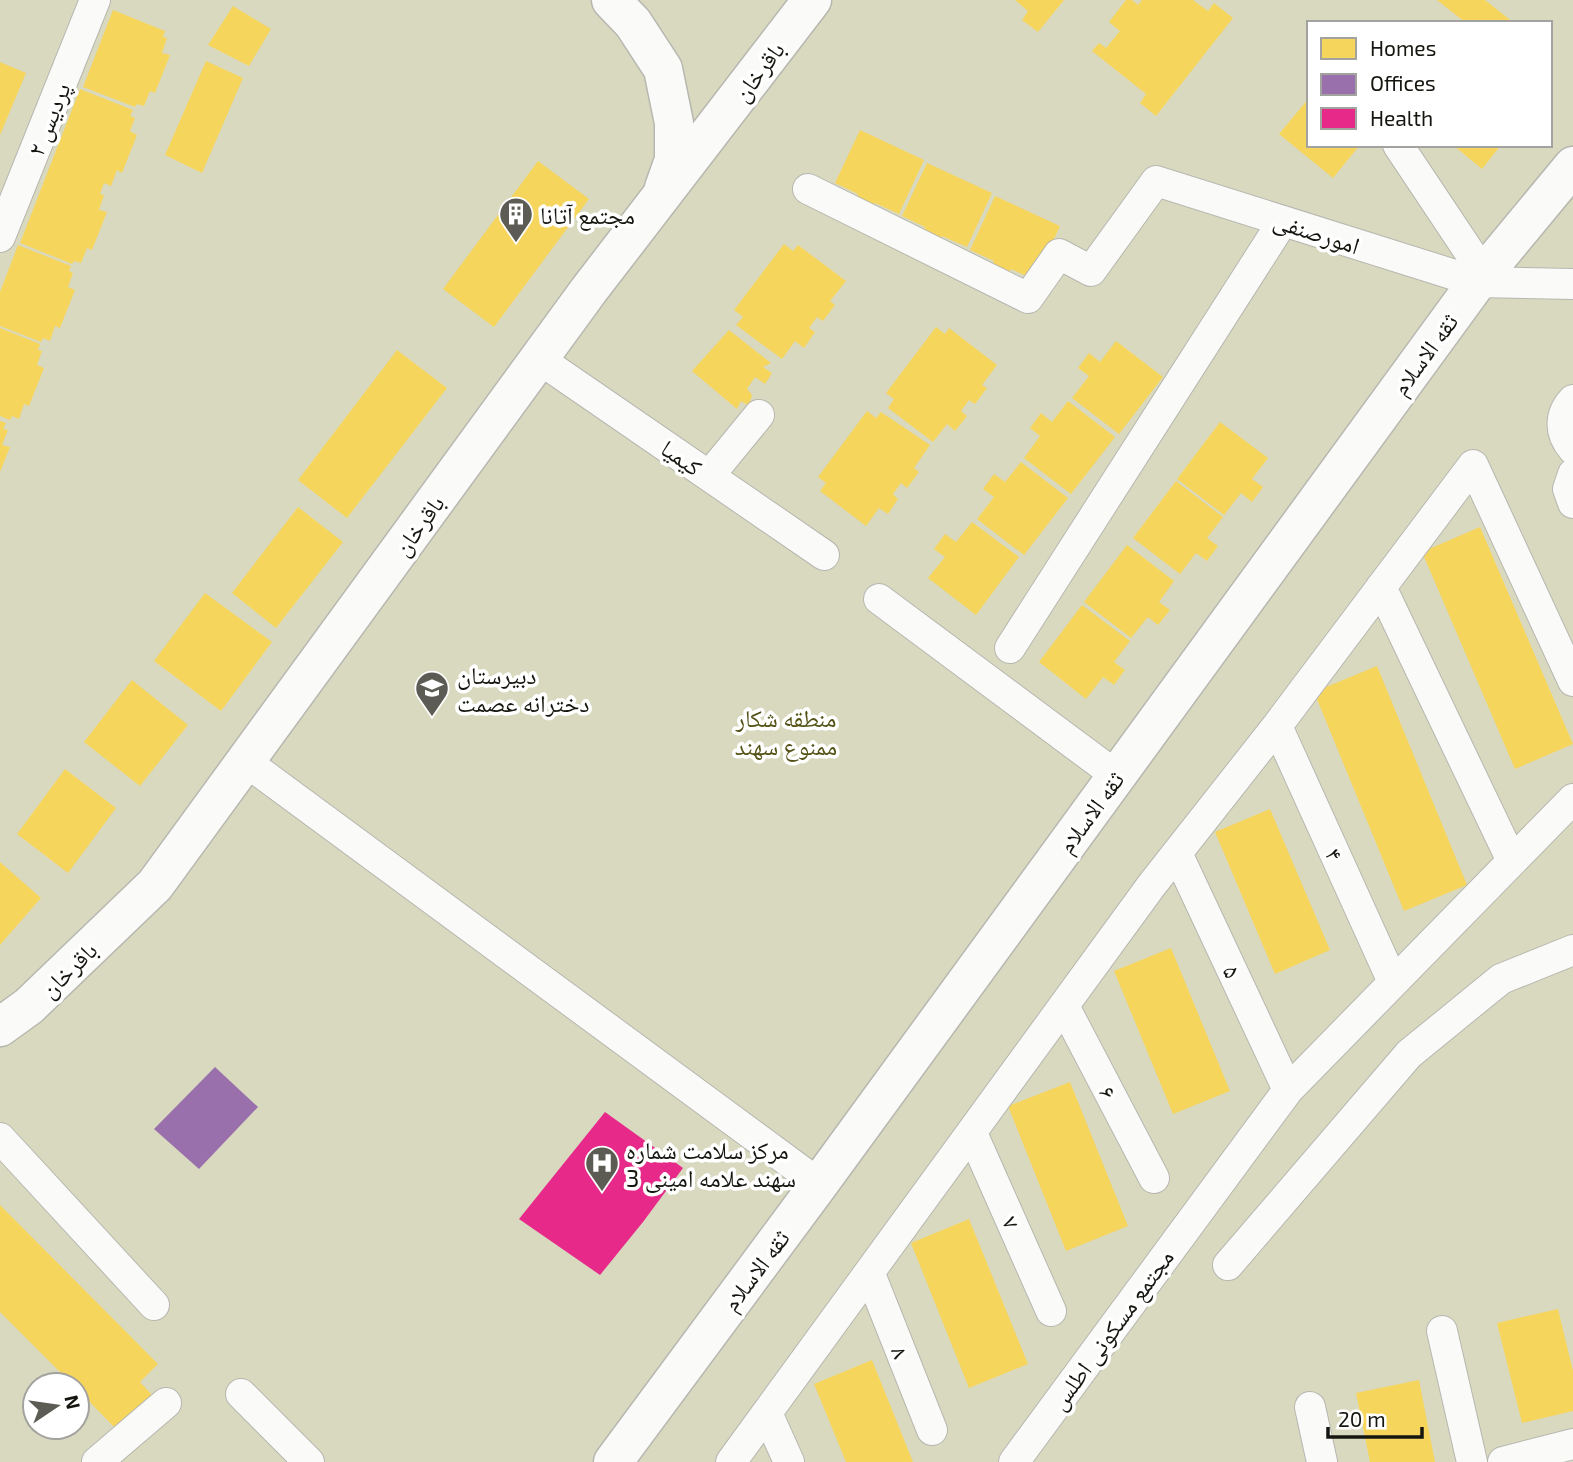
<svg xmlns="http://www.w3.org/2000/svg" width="1573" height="1462" font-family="'Exo 2','Noto Naskh Arabic',sans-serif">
	<rect width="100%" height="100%" fill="#deded5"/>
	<path fill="#d9d9c0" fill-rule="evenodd" d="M0 0H1573V1462H0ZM1309 23H1550V145H1309ZM35 1385H77V1427H35Z"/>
	<path fill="#f6d55c" d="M1015 0H1064L1038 32 1022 20 1028 11Z
		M1126 0H1132L1138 5 1142 0H1193L1208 11 1214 3 1233 18 1156 116 1140 103 1146 94 1092 51 1099 43 1106 48 1120 31 1109 22Z
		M1437 0H1485L1514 23H1466Z
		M233 6 271 29 249 66 208 45Z
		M113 10 165 31 163 37 167 38 162 53 170 55 155 93 150 91 144 106 137 104 135 107 83 87Z
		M206 61 243 78 202 173 165 155Z
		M0 62 26 73 0 135Z
		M80 89 133 110 130 116 135 118 130 131 137 135 122 173 117 170 111 186 104 183 100 194 104 195 99 210 107 212 92 250 87 248 81 263 74 261 72 264 20 243Z
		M1309 98V145H1360L1333 178 1279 134Z
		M860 130 924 160 899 214 875 203 869 215 852 207 858 194 835 183Z
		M1453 145H1501L1482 169Z
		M538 161 589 199 494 327 443 289Z
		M927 163 992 193 967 247 942 236 937 248 919 240 925 227 902 216Z
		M995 196 1060 226 1035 280 1011 269 1004 281 988 273 994 261 970 250Z
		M784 244 793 251 798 245 846 281 830 301 835 305 823 321 817 317 809 328 815 332 804 348 795 341 782 359 736 325 743 317 734 310Z
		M18 245 71 266 69 271 73 273 68 287 75 290 60 328 55 326 50 341 43 338 41 342 0 326V292Z
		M936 327 945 334 949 328 997 365 982 385 987 388 975 404 969 400 961 411 967 416 955 431 947 424 933 442 888 408 894 399 886 393Z
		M0 328 40 344 38 350 42 351 37 365 44 368 29 406 24 404 19 419 12 416 10 420 0 416Z
		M729 330 771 363 763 367 772 373 765 384 755 377 747 389 752 395 749 406 741 401 737 409 692 371Z
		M1116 341 1163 377 1119 434 1072 398 1089 376 1078 368 1089 353 1100 362Z
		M397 350 447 388 347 518 298 480Z
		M1068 401 1115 437 1071 494 1024 458 1040 436 1030 428 1041 413 1052 422Z
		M867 411 876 418 881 412 930 445 914 468 919 472 907 488 901 483 893 494 898 499 888 514 879 508 866 526 820 491 826 483 818 477Z
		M0 421 6 423 3 429 8 430 2 445 10 447 0 472Z
		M1220 422 1268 458 1252 479 1263 487 1252 502 1241 493 1224 515 1177 479Z
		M1021 462 1068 498 1024 555 977 519 994 497 983 489 994 474 1005 482Z
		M1176 481 1223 517 1207 538 1218 546 1207 561 1196 553 1180 574 1133 538Z
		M298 507 343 542 276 628 232 593Z
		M972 522 1019 557 976 615 928 578 945 557 934 549 945 534 956 542Z
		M1480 527 1573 744 1515 769 1422 552Z
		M1127 545 1174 581 1159 602 1170 610 1158 625 1148 617 1131 638 1084 602Z
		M205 593 272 642 221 711 154 661Z
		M1082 605 1130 641 1114 662 1125 670 1114 685 1103 677 1086 699 1039 662Z
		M1377 666 1467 885 1404 911 1314 692Z
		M132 680 188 725 140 786 84 742Z
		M65 769 116 808 68 873 17 834Z
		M1270 809 1330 950 1275 974 1215 832Z
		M0 862 41 898 0 945Z
		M1171 948 1230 1091 1173 1114 1114 971Z
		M1070 1082 1128 1226 1066 1251 1008 1106Z
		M0 1205 158 1364 140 1382 153 1396 118 1431 77 1389V1385H73L0 1312Z
		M969 1219 1028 1364 969 1388 911 1243Z
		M1558 1309 1573 1371V1411L1522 1423 1497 1323Z
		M872 1360 913 1462H846L814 1384Z
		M1419 1380 1435 1462H1370L1356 1393Z"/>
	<path fill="#9970ab" d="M215 1067 258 1107 199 1169 154 1129Z"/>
	<path fill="#e7298a" d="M605 1112 683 1168 643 1222 600 1275 519 1219Z"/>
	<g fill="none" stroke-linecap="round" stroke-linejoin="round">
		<g stroke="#b7b7b0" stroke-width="32">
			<path id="street" d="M1398 145 1484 274
				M808 189 1028 298 1059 254 1091 271 1156 181 1477 282 1573 284
				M0 237 95 0
				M539 359 824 555
				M1573 400C1559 415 1559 433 1573 449
				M1573 474 1568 489 1573 503
				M709 476 759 415
				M1381 587 1512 861
				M879 599 1117 776
				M1010 648 1283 221
				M1277 726 1393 982
				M245 761 819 1184
				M1177 853 1288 1090
				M1064 1006 1154 1178
				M972 1133 1051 1311
				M0 1138 154 1305
				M1228 1265 1409 1054 1501 979 1573 950
				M870 1274 932 1430
				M1442 1331 1472 1462
				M241 1394 309 1462
				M1310 1407 1322 1462
				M767 1413 789 1462
				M97 1462 166 1403
				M731 1462 1151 886 1277 726 1473 465 1573 681
				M1014 1462 1288 1090 1573 799
				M1503 1462 1573 1444"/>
		</g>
		<g stroke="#b7b7b0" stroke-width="41">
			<path id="secondary" d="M611 0 633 23 663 69 674 123V160L664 188
				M0 1027 29 1006 155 885 589 290 812 0
				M613 1462 819 1184 1477 282 1573 166"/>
		</g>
		<use href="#street" stroke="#fafaf9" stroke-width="30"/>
		<use href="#secondary" stroke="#fafaf9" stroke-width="38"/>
	</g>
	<defs>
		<g id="building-pin" transform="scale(1.75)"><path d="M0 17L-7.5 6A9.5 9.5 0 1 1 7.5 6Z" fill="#5c5c55" stroke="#fff"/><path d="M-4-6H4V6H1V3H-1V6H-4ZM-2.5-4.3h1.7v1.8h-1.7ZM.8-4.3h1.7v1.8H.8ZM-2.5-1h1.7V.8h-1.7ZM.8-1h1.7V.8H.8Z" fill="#fff"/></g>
		<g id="school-pin" transform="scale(1.75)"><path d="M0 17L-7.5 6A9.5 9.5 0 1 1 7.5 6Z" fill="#5c5c55" stroke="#fff"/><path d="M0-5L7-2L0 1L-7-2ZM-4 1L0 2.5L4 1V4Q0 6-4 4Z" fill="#fff"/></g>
		<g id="hospital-pin" transform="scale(1.75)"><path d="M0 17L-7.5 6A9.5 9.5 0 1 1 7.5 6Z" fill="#5c5c55" stroke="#fff"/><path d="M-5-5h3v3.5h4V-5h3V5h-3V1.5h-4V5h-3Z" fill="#fff"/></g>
	</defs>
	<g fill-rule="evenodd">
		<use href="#building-pin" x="516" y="214"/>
		<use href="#school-pin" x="432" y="688"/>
		<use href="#hospital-pin" x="602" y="1163"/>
	</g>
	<g text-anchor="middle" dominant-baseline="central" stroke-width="7" stroke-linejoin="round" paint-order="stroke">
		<g font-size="24" fill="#161610" stroke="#fff">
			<text transform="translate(758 71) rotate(-53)">باقرخان</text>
			<text transform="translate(48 119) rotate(-68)">پردیس ۲</text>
			<text transform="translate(1317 232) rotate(18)">امورصنفی</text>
			<text transform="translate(1424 354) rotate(-54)">ثقه الاسلام</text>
			<text transform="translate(682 457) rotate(35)">کیمیا</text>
			<text transform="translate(418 525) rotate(-54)">باقرخان</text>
			<text transform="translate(1090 812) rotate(-54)">ثقه الاسلام</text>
			<text transform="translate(1335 854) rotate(66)">۴</text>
			<text transform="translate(68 969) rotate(-44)">باقرخان</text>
			<text transform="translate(1233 971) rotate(65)">۵</text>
			<text transform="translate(1109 1092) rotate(62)">۶</text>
			<text transform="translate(1012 1222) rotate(66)">۷</text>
			<text transform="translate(755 1270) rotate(-53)">ثقه الاسلام</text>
			<text transform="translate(1111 1329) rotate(-54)">مجتمع مسکونی اطلس</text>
			<text transform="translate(901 1352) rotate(68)">۸</text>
		</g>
		<g font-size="24" fill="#161610" stroke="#fff" text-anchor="start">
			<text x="540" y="214">مجتمع آتانا</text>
			<text x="457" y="674">دبیرستان<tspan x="457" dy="28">دخترانه عصمت</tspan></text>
			<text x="626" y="1149">مرکز سلامت شماره<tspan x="626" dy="28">3 سهند علامه امینی</tspan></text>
		</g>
		<g font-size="24" fill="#545216" stroke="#fff">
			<text x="786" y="717">منطقه شکار<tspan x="786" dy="28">ممنوع سهند</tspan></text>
		</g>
	</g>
	<rect x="1307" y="21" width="245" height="126" fill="#ffffff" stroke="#a2a29f" stroke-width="2"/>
	<rect x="1321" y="38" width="35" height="21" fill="#f6d55c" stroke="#a2a29f" stroke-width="2"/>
	<text x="1370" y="56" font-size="21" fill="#161610">Homes</text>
	<rect x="1321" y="74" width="35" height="21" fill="#9970ab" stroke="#a2a29f" stroke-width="2"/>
	<text x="1370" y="91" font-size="21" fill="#161610">Offices</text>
	<rect x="1321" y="108" width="35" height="21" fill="#e7298a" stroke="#a2a29f" stroke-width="2"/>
	<text x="1370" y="126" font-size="21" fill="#161610">Health</text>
	<g transform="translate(56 1406) rotate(77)"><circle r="33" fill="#ffffff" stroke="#a2a29f" stroke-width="2"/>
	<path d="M0-5L12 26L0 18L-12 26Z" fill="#5c5c55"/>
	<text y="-10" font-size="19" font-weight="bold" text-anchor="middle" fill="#161610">N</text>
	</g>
	<path d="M1328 1427v10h94v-10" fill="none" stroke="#161610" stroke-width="3.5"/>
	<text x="1338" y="1427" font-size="21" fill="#161610" stroke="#ffffff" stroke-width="5" paint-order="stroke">20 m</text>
</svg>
